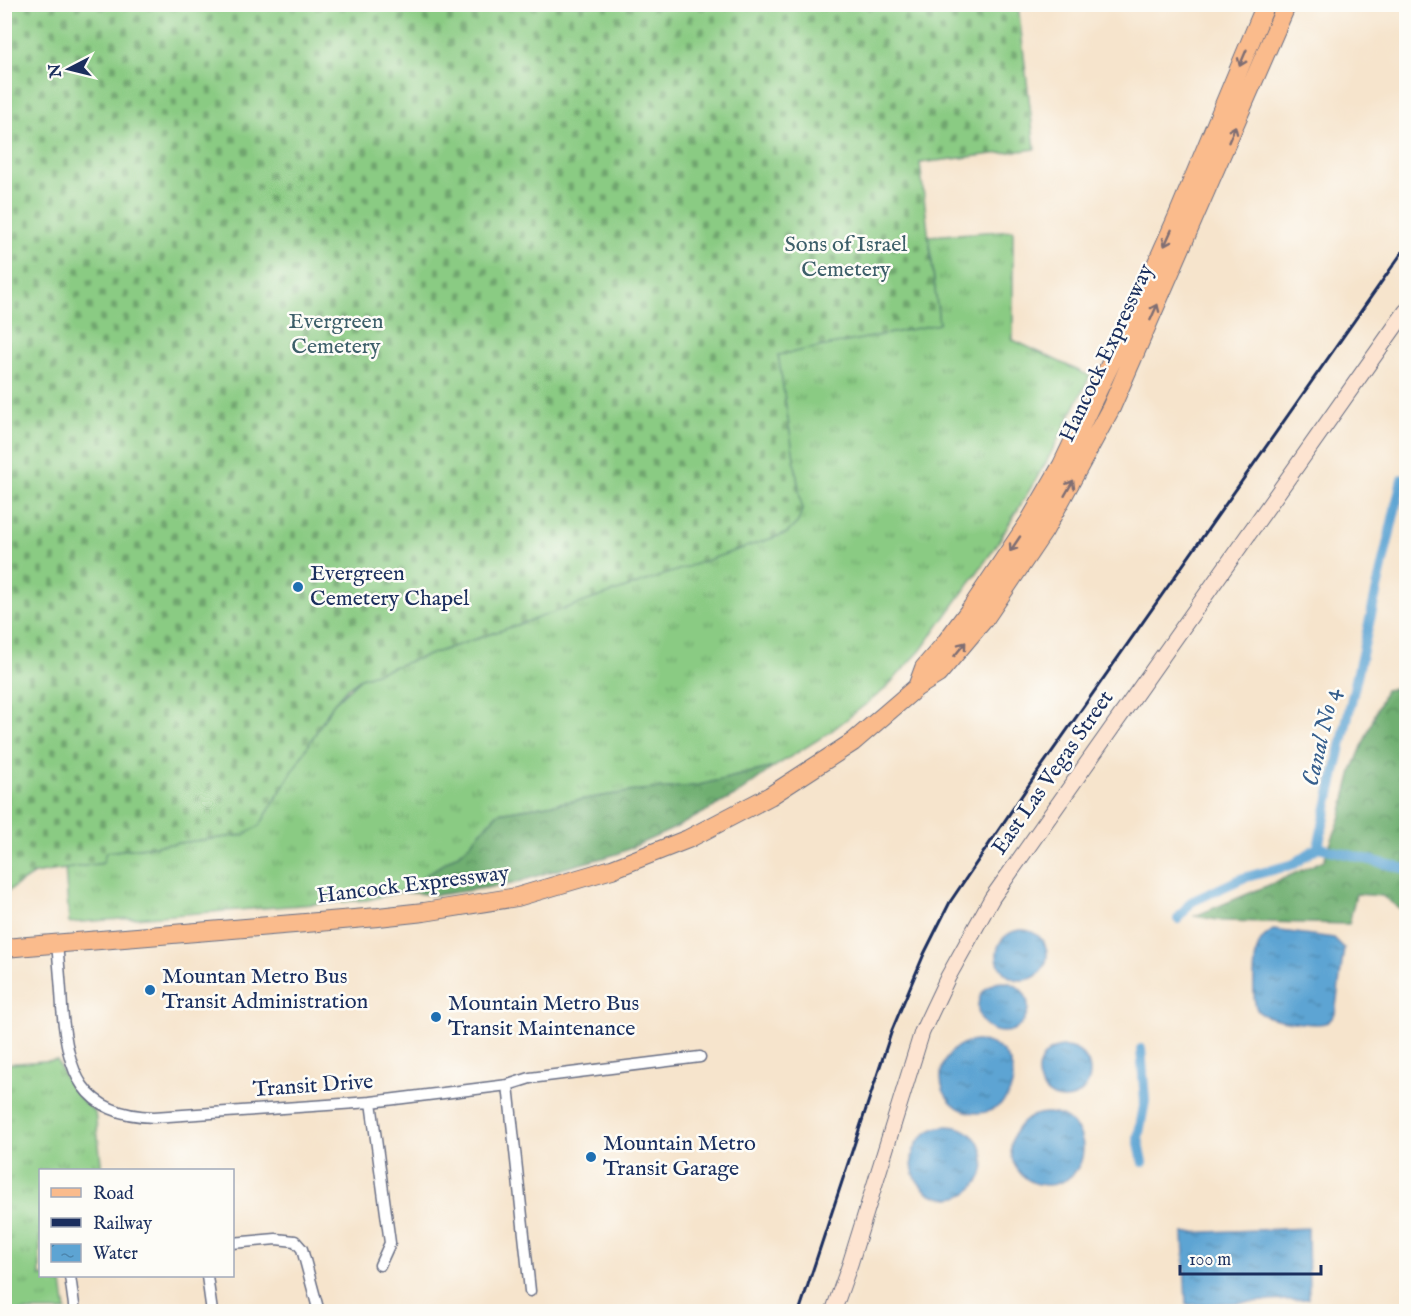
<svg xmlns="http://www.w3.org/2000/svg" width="1411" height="1316" font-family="'IM FELL English',serif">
	<defs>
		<pattern id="grass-tufts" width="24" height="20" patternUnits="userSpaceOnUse" patternTransform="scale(1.5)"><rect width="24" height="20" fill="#8acb83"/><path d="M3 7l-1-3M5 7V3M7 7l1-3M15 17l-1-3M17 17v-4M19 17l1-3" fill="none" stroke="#70a56e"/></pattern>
		<pattern id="forest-crowns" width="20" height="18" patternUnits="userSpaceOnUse" patternTransform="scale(1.5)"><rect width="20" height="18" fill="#6faf71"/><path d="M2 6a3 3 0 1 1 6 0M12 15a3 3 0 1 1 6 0" fill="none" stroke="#5a8f60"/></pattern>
		<pattern id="cemetery-stones" width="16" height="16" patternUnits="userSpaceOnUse" patternTransform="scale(1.5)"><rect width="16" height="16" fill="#8acb83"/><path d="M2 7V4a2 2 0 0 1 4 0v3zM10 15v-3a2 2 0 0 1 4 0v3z" fill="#70a56e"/></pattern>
		<pattern id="water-ripples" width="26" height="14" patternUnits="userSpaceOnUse" patternTransform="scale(1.5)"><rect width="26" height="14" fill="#5da4d3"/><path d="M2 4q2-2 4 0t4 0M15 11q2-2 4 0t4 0" fill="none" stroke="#4c86ae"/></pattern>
	</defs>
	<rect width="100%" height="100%" fill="#fdfcf7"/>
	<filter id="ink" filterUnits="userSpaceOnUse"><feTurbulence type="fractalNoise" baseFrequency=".0167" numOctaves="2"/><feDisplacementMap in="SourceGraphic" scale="12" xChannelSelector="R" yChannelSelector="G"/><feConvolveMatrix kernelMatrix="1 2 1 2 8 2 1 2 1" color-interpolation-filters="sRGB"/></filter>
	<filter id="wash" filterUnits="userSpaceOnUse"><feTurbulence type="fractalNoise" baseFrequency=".008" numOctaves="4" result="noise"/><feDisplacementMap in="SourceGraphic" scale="24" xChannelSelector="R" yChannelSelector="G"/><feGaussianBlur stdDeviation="1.35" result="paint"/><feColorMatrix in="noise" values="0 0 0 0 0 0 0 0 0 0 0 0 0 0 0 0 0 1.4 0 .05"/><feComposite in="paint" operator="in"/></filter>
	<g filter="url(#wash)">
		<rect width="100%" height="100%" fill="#f6e4cc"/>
		<path fill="url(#grass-tufts)" stroke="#527d70" stroke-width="1.5" d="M1013 230V340L1090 376 1047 461 994 549 921 650 884 690 829 733 774 767 695 786 641 790 498 813 463 851 400 892 367 900 69 923 65 867 106 852 243 835 260 825 333 704 361 678 787 533 802 510 778 355 939 324 929 236Z
			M57 1060C65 1082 76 1096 95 1112L102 1170H40V1276H61L66 1311H5V1064Z"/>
		<path fill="url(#forest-crowns)" stroke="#456f68" stroke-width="1.5" d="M1406 687V913L1382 896 1356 894 1349 924 1223 921 1195 916 1269 885 1324 860 1340 819 1352 771 1385 690Z
			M774 767 736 795 675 828 617 854 546 873 512 884 438 895 400 892 463 851 498 813 641 790 695 786Z"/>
		<path fill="url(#cemetery-stones)" stroke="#527d70" stroke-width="1.5" d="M5 4 1018 5 1035 149 920 163 939 324 778 355 802 510 798 522 787 533 361 678 347 688 333 704 260 825 243 835 106 852 103 863 34 874 5 893Z"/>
		<path fill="url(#water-ripples)" stroke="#3c6a98" stroke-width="1.5" d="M997 955a25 25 0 1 1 50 0a25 25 0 1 1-50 0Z
			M1273 930 1334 938 1344 948 1335 1014C1332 1018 1330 1022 1325 1023 1314 1026 1265 1020 1258 1011 1251 1002 1254 958 1258 947 1261 938 1266 935 1273 930Z
			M978 1007a25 25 0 1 1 50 0a25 25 0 1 1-50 0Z
			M941 1077a36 36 0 1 1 72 0a36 36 0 1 1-72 0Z
			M1038 1073a26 26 0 1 1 52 0a26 26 0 1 1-52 0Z
			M1011 1149a36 36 0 1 1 72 0a36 36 0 1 1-72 0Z
			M912 1162a36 36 0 1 1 72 0a36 36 0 1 1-72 0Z
			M1308 1228 1309 1299 1186 1305 1183 1233Z"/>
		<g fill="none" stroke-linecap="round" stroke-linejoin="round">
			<path stroke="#5da4d3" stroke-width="10" d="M1318 847 1406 869
				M1178 919 1191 902 1243 878 1294 864 1318 847 1402 479
				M1141 1049 1145 1101 1138 1138 1143 1162"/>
		</g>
	</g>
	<g filter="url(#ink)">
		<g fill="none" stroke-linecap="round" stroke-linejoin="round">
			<g stroke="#686e84" stroke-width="13">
				<path id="street" d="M57 943C59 965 61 987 62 1008 68 1072 80 1115 154 1117L371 1102 508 1085 530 1078 700 1057
					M508 1085 530 1291
					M371 1102 390 1243 380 1265
					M232 1243 276 1239 295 1241 302 1249 319 1312
					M70 1276 75 1312
					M207 1276 212 1312"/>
			</g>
			<g stroke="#686e84" stroke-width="17">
				<path id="secondary" d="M833 1312 850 1264 922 1032 948 977 992 898 1406 311"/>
			</g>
			<g stroke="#686e84" stroke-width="20">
				<path id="primary" d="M917 687 924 668 943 646 972 607 1029 522 1062 465 1131 321 1176 220 1266 4
					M4 948 378 917 424 912 517 897 612 869 688 839 770 796 853 742 917 687 938 674 986 617 1044 531 1111 408 1287 4"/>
			</g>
			<use href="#street" stroke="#fff" stroke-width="10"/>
			<use href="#secondary" stroke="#fde4d1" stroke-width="15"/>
			<use href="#primary" stroke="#fabb8c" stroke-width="18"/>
			<path stroke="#1b2f5e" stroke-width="3" d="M799 1312 892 1030 924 954 950 902 1037 773 1406 247"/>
		</g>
		<defs><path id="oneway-shaft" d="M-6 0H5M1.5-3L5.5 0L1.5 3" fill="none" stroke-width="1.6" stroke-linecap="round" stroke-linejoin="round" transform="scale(1.5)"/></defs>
		<g stroke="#7f6e73">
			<use href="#oneway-shaft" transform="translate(1243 58) rotate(113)"/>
			<use href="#oneway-shaft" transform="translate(1232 134) rotate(-67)"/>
			<use href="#oneway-shaft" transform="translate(1168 238) rotate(114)"/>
			<use href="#oneway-shaft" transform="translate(1154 312) rotate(-66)"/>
			<use href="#oneway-shaft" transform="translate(1069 488) rotate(-60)"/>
			<use href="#oneway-shaft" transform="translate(1015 544) rotate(124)"/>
			<use href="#oneway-shaft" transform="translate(960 649) rotate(-51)"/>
		</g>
	</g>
	<g fill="#1f6fb2" stroke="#fdfcf7" stroke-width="2">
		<circle cx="298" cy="587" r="6"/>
		<circle cx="150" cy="990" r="6"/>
		<circle cx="436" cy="1017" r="6"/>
		<circle cx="591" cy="1157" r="6"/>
	</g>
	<g text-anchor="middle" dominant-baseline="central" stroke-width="5" stroke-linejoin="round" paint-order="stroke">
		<g font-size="22" fill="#3c5e69" stroke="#fdfcf7">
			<text x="846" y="245">Sons of Israel<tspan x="846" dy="25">Cemetery</tspan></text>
			<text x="336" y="322">Evergreen<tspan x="336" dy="25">Cemetery</tspan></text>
		</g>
		<g font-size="22" fill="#1b2f5e" stroke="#fdfcf7">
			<text transform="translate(1107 353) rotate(-65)">Hancock Expressway</text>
			<text transform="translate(1053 773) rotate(-55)">East Las Vegas Street</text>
			<text transform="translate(413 885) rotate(-7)">Hancock Expressway</text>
			<text transform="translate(313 1086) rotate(-4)">Transit Drive</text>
		</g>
		<g font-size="22" fill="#1b2f5e" stroke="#fdfcf7" text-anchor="start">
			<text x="310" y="574">Evergreen<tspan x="310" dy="25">Cemetery Chapel</tspan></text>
			<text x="162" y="977">Mountan Metro Bus<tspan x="162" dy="25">Transit Administration</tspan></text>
			<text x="448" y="1004">Mountain Metro Bus<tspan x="448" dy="25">Transit Maintenance</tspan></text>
			<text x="603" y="1144">Mountain Metro<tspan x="603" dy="25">Transit Garage</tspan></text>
		</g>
		<g font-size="24" font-style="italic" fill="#355e8d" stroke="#fdfcf7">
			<text transform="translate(1322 737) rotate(-77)">Canal No 4</text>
		</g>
	</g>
	<rect width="1411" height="1316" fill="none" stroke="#fdfcf7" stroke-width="24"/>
	<rect x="39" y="1169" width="195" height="108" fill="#fdfcf7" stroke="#a3aaba" stroke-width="1.5"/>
	<rect x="51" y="1188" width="30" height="9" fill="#fabb8c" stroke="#a3aaba" stroke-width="1.5"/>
	<text x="93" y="1199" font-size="18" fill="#1b2f5e">Road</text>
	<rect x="51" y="1218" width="30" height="9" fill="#1b2f5e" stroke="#a3aaba" stroke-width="1.5"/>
	<text x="93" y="1229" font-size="18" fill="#1b2f5e">Railway</text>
	<rect x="51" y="1244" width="30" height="18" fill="url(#water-ripples)" stroke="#a3aaba" stroke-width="1.5"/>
	<text x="93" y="1259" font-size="18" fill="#1b2f5e">Water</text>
	<g transform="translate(69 69) rotate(263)" stroke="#fdfcf7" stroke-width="4.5" paint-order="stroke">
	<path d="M0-4.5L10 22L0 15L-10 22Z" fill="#1b2f5e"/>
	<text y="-9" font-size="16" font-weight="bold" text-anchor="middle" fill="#1b2f5e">N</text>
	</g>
	<path d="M1180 1265v9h141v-9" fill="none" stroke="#1b2f5e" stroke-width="3"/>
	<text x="1189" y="1265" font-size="18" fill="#1b2f5e" stroke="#fdfcf7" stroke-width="4.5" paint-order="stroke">100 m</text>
</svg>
